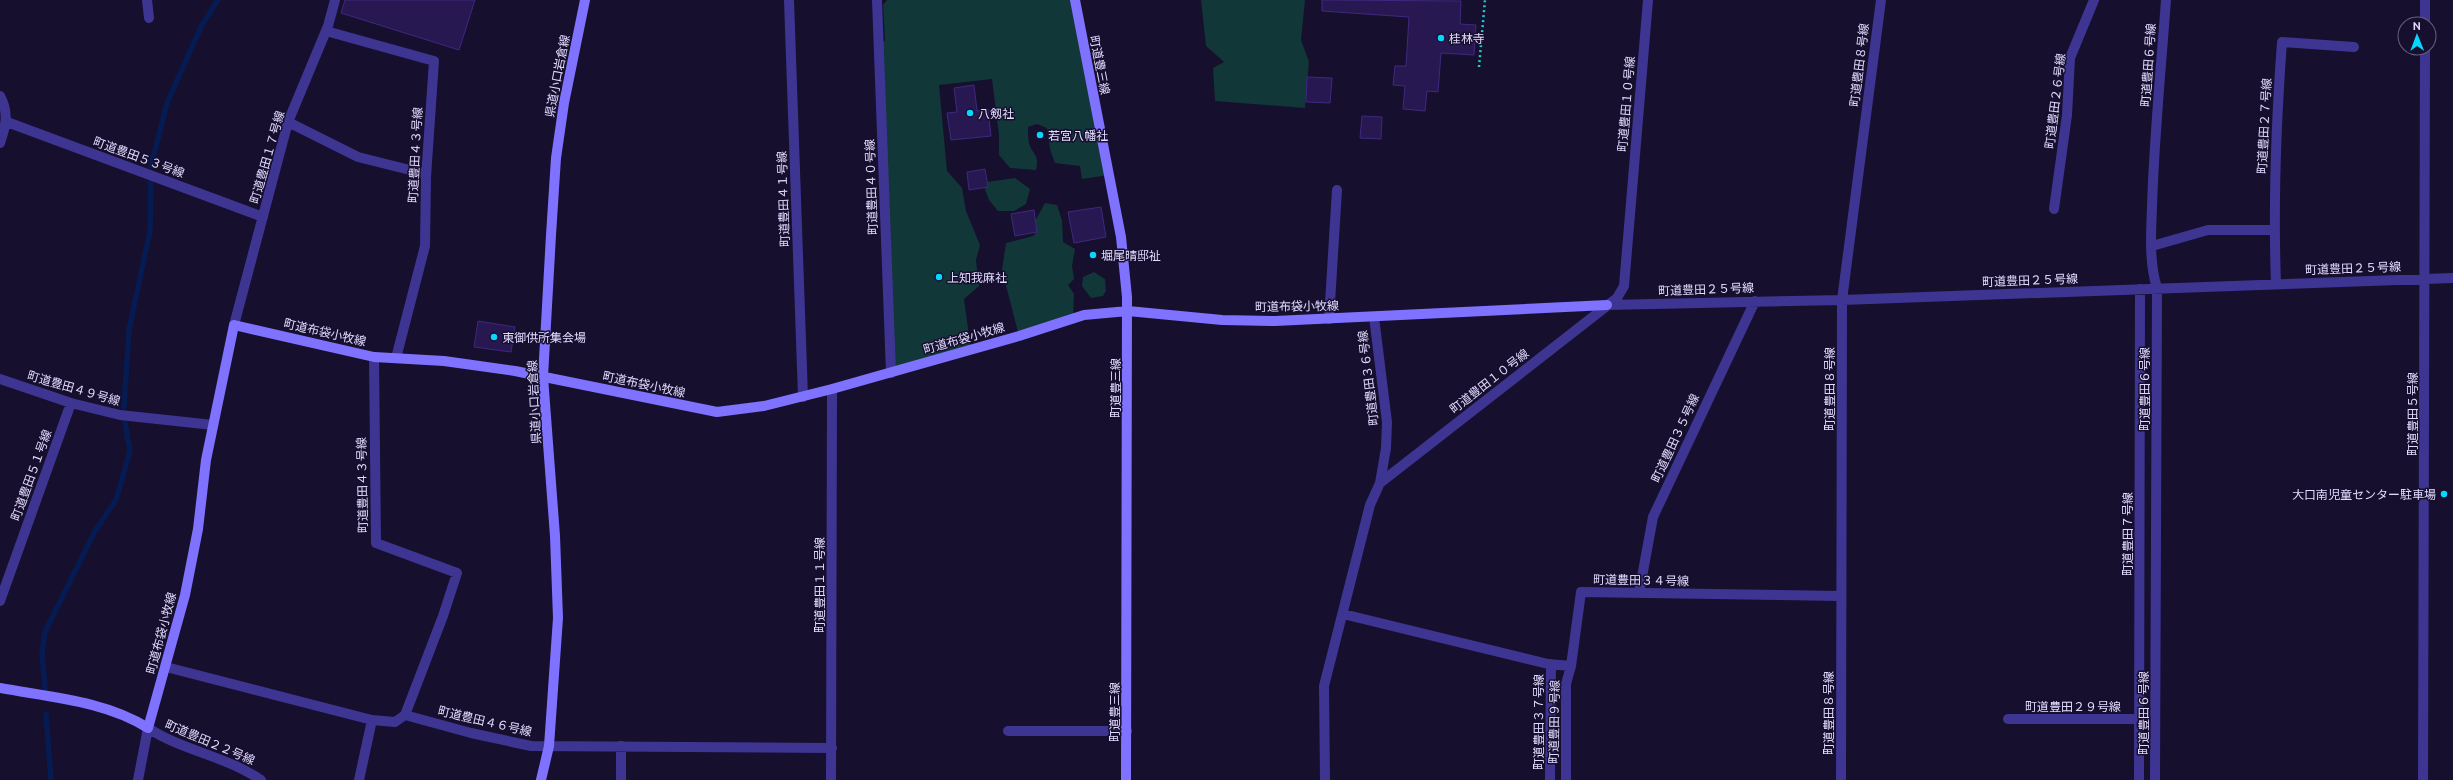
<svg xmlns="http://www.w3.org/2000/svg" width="2453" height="780" font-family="Ubuntu,'Noto Sans JP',sans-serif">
	<rect width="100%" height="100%" fill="#160f2e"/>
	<path fill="#113739" d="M887 0H1071L1109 175 1082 179 1080 166 1055 163 1050 149 1047 128 1037 124 1028 127C1028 132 1028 138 1029 143 1032 155 1040 153 1036 170L1010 168 999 155V135L992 79 939 85 947 171 962 188 966 211 980 245 976 260 979 286 964 299 971 350 891 373 878 42 885 41 883 5Z
		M1201 0H1305L1301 40 1309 62 1305 108 1215 101 1213 68 1224 62 1206 46Z
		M1015 178 1030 189 1026 204 1014 211H998L989 200 984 187H988L987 182Z
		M1045 203 1057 205 1062 220 1063 242 1075 249 1072 266 1074 279 1068 285 1074 294 1073 318 1019 336 1002 270 1006 243 1033 236 1037 232 1035 221Z
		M1094 272 1105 279 1106 291 1103 296 1091 298 1082 286 1083 277Z"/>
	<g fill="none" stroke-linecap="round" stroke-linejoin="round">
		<path stroke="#051b51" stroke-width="5.5" d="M151 166 167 103 202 25 218 0
			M124 407 129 330 150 231 151 182
			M45 689 42 653 45 632 95 531 116 500 130 451 125 423
			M46 714 51 780"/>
	</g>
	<path fill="#281851" stroke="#3f2880" d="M345 0H475L459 50 341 13Z
		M1322 0 1461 1 1460 24 1476 25 1474 55 1441 53 1438 92 1427 91 1425 111 1403 109 1405 86 1393 85 1395 66H1406L1409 17 1322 11Z
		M1307 77 1332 78 1330 103 1306 102Z
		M974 85 977 111 988 109 991 136 951 140 947 113 957 112 954 88Z
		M1362 116 1382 117 1381 139 1360 138Z
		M985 169 988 187 969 190 967 172Z
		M1101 207 1106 237 1074 243 1068 212Z
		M1034 210 1037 232 1015 236 1011 214Z
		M478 321 515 327 511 352 474 347Z"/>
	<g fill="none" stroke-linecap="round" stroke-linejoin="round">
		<path stroke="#23cbcc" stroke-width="2.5" stroke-dasharray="2 3" stroke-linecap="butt" d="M1479 67 1485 0"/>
		<path stroke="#3e3592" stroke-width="10" d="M147 0 149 18
			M1329 319 1337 190"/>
		<path stroke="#3e3592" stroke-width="10" d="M789 0 803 397
			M877 0 891 373
			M2425 0V24
			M326 31 434 61 426 177 425 246 396 358
			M0 96C9 112 6 126 0 143
			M7 122 263 217
			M288 122 358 157 426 174
			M2054 209 2067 115 2070 58 2094 0
			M2152 246 2208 230H2274
			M2276 284C2273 203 2276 123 2282 42L2354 47
			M1607 305 1842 300 2453 278
			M1374 317 1387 422 1386 448 1380 483
			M234 325 288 122 328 26 335 0
			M374 357 376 543 457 573 443 616 405 715
			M0 379 71 403 120 415 213 425
			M1639 593 1653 517 1755 301
			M0 601 71 403
			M1343 614 1548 664 1571 666 1581 592 1841 596
			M166 667 372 720 395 722 405 715 471 733 531 746 832 748
			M2008 719H2139
			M1008 731H1127
			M621 746V780
			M138 780 148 728C183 751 226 756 261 780
			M359 780 372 720
			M831 780 832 389
			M1325 780 1324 686 1370 505 1380 483 1617 298 1624 286 1648 0
			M1550 780 1551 664
			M1566 780V684L1571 666
			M1841 780 1842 300 1881 0
			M2139 780 2140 289
			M2155 780 2157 288C2149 263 2151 233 2152 207 2154 138 2161 69 2166 0
			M2423 780 2425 48"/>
		<path stroke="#7f72ff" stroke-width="10" d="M1075 0 1121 237 1127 297 1126 780
			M0 688C49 697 106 701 148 728L185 595 198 529 206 460 234 325 374 357 444 361 515 371 717 412 764 406 832 389 1019 336 1084 315 1128 311 1222 320 1275 321 1607 305
			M541 780 549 746 558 618 555 536 543 377 551 235 556 158 564 103 585 0"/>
	</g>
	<g fill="#07d6ff" stroke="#160f2e" stroke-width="1.5">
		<circle cx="1441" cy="38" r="4"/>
		<circle cx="970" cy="113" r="4"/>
		<circle cx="1040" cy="135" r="4"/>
		<circle cx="1093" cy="255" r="4"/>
		<circle cx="939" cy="277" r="4"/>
		<circle cx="494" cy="337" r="4"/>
		<circle cx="2444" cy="494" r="4"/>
	</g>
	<g text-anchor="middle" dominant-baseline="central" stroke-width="3" stroke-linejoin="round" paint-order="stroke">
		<g font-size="12" fill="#e2dbff" stroke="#160f2e" text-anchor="start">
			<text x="1449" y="38">桂林寺</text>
			<text x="978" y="113">八剱社</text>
			<text x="1048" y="135">若宮八幡社</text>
			<text x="1101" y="255">堀尾晴邸祉</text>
			<text x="947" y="277">上知我麻社</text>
			<text x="502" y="337">東御供所集会場</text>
			<text x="2436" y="494" text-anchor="end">大口南児童センター駐車場</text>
		</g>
		<g font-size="12" fill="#e2dbff" stroke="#160f2e">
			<text transform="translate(1100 65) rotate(79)">町道豊三線</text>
			<text transform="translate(1859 65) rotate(-83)">町道豊田８号線</text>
			<text transform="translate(2148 65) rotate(-86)">町道豊田６号線</text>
			<text transform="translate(557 76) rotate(-79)">県道小口岩倉線</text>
			<text transform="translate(2055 101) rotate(-83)">町道豊田２６号線</text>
			<text transform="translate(1626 104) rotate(-85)">町道豊田１０号線</text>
			<text transform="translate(2264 126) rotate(-87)">町道豊田２７号線</text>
			<text transform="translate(415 155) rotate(-87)">町道豊田４３号線</text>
			<text transform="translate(139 157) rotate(20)">町道豊田５３号線</text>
			<text transform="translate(267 157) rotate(-74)">町道豊田１７号線</text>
			<text transform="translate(871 187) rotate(-92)">町道豊田４０号線</text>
			<text transform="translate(783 199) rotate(-92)">町道豊田４１号線</text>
			<text transform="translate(2353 268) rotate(-2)">町道豊田２５号線</text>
			<text transform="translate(2030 280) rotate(-2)">町道豊田２５号線</text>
			<text transform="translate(1706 289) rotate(-2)">町道豊田２５号線</text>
			<text transform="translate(1297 306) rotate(-1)">町道布袋小牧線</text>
			<text transform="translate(325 332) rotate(13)">町道布袋小牧線</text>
			<text transform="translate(964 338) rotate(-16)">町道布袋小牧線</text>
			<text transform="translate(1368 378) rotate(-97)">町道豊田３６号線</text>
			<text transform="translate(1489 381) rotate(-38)">町道豊田１０号線</text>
			<text transform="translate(644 384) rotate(12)">町道布袋小牧線</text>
			<text transform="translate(74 388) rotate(16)">町道豊田４９号線</text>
			<text transform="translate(1115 388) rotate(-90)">町道豊三線</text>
			<text transform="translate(1829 389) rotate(-90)">町道豊田８号線</text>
			<text transform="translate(2144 389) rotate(-90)">町道豊田６号線</text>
			<text transform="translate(534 402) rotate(-93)">県道小口岩倉線</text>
			<text transform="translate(2412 414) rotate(-90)">町道豊田５号線</text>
			<text transform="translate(1675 438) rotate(-65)">町道豊田３５号線</text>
			<text transform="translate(31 475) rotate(-70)">町道豊田５１号線</text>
			<text transform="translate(362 485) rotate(-91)">町道豊田４３号線</text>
			<text transform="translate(2127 534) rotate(-90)">町道豊田７号線</text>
			<text transform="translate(1641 580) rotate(1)">町道豊田３４号線</text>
			<text transform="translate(819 585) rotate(-90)">町道豊田１１号線</text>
			<text transform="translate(161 633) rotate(-75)">町道布袋小牧線</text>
			<text x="2073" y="706">町道豊田２９号線</text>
			<text transform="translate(1114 712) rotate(-90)">町道豊三線</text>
			<text transform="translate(1828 713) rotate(-90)">町道豊田８号線</text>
			<text transform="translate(2143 713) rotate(-90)">町道豊田６号線</text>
			<text transform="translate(485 721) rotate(13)">町道豊田４６号線</text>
			<text transform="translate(1538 722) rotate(-90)">町道豊田３７号線</text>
			<text transform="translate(1554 722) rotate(-89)">町道豊田９号線</text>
			<text transform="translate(210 742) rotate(23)">町道豊田２２号線</text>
		</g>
	</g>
	<g transform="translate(2417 36) rotate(359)"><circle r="19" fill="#160f2e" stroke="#686182"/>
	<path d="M0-3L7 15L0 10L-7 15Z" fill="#07d6ff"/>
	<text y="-6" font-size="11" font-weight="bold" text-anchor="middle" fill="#e2dbff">N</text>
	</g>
</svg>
